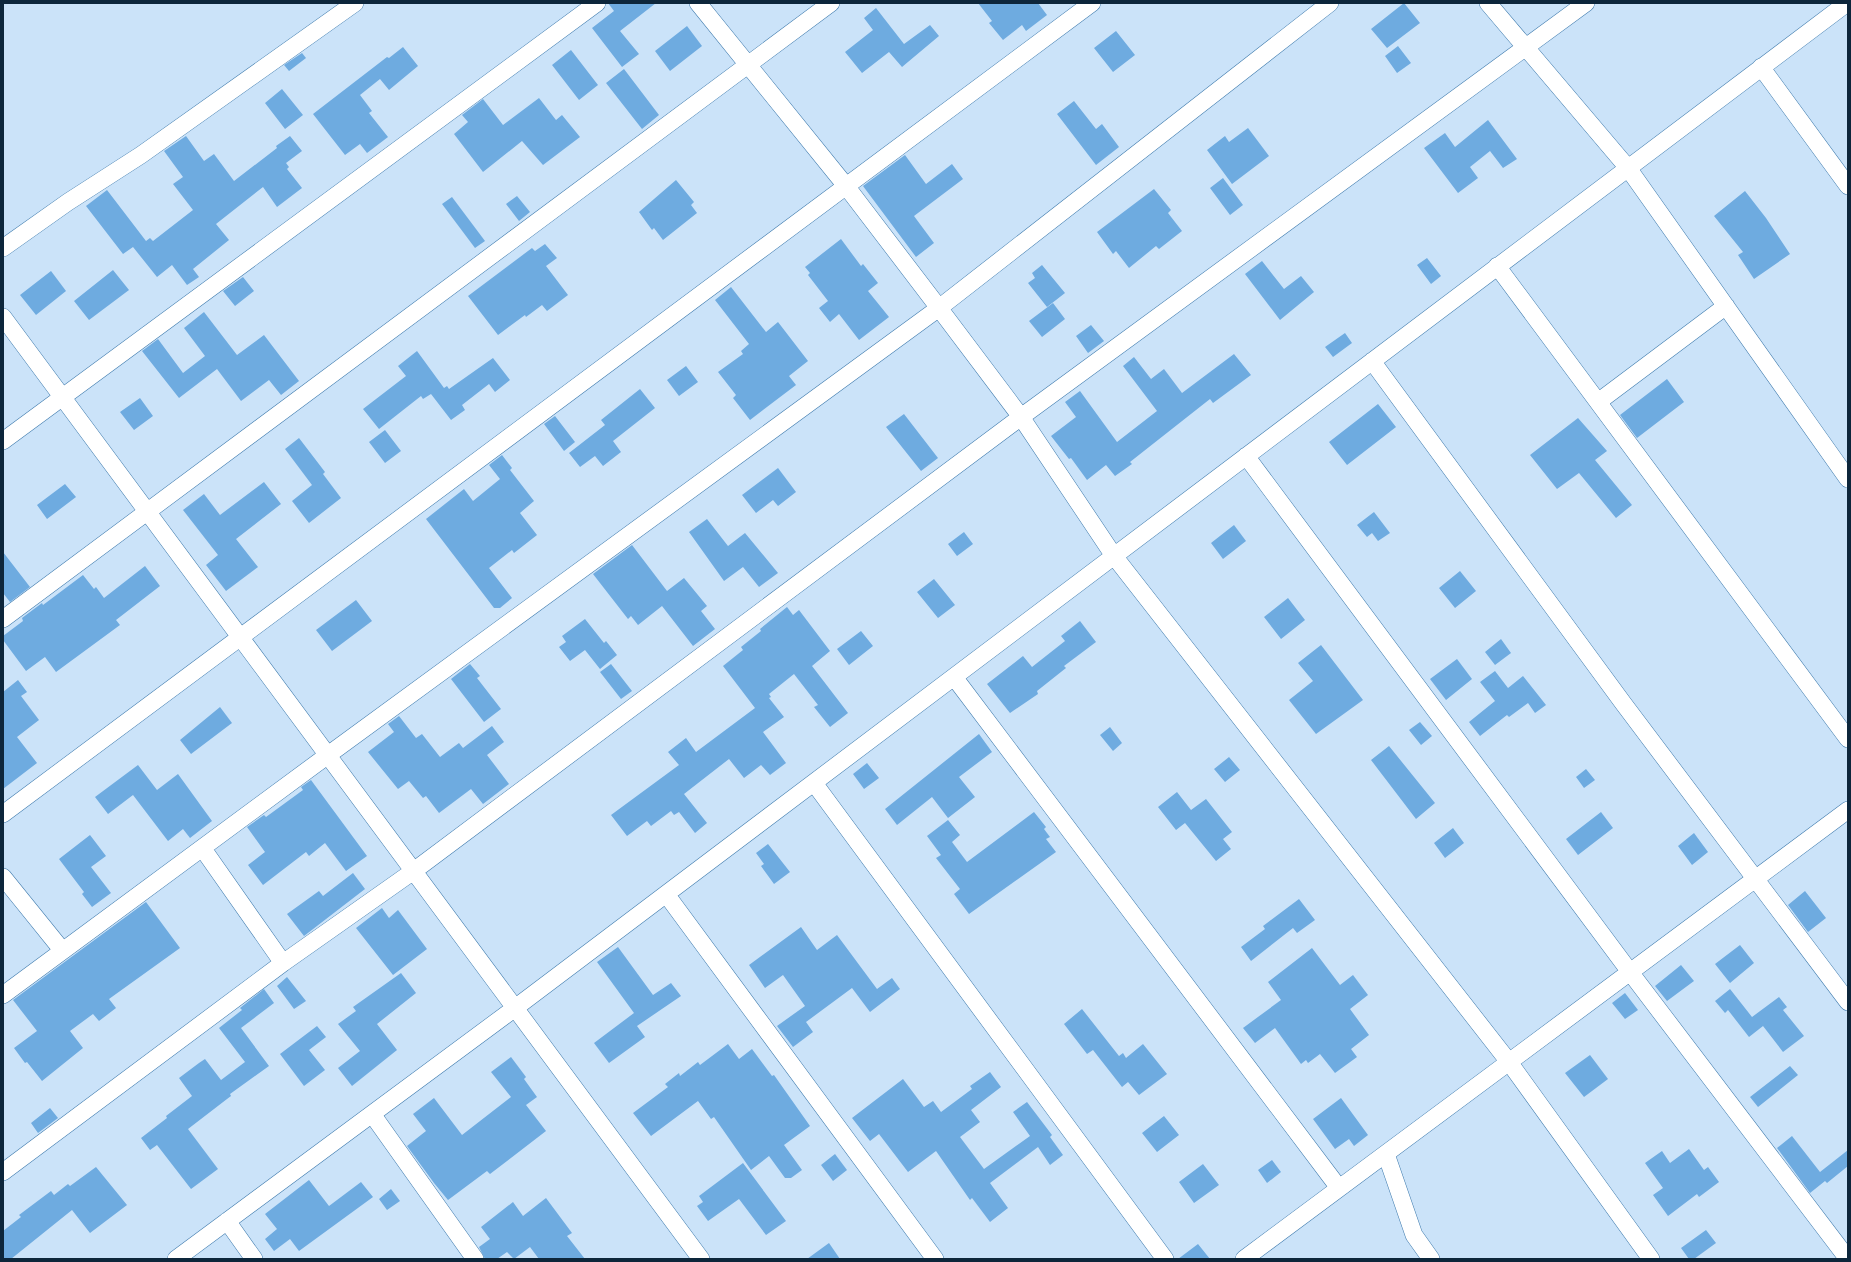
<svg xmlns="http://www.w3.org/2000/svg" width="1851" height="1262" font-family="Georgia,serif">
	<rect width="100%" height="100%" fill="#cbe3f9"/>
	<path fill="#6eabe0" d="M608 3H656L620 31 639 54 622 67 592 28 614 11Z
		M978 3H1038L1047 15 1026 31 1022 25 1003 40 989 23 992 21Z
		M1404 3 1420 23 1387 48 1371 29Z
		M876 8 904 44 930 25 939 36 902 67 889 52 862 73 845 52 873 30 864 18Z
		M687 26 702 46 670 71 655 51Z
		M1116 31 1135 55 1113 72 1094 48Z
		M1398 46 1411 63 1397 73 1385 56Z
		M403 47 418 66 389 90 380 79 360 95 372 111 369 113 388 137 367 153 360 144 345 155 313 114 387 57 389 58Z
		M571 50 598 85 579 100 552 65Z
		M302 53 306 58 289 71 284 65Z
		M624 69 659 115 642 129 606 83Z
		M282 89 303 115 285 129 265 103Z
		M539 98 556 120 562 115 580 137 543 165 522 141 483 172 454 134 468 122 462 115 483 99 503 125Z
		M1074 101 1096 129 1102 124 1119 147 1096 165 1057 114Z
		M1488 120 1517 159 1503 168 1490 151 1470 167 1478 178 1458 193 1424 148 1445 133 1455 147Z
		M1248 128 1269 156 1232 184 1207 150 1225 136 1229 142Z
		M186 136 204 161 214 154 234 181 277 148 276 146 290 136 302 151 286 163 289 167 287 169 302 188 277 207 263 187 216 224 229 240 193 269 199 277 187 285 172 265 157 277 133 247 123 254 86 206 107 190 146 241 150 238 153 241 193 210 173 184 183 177 164 151Z
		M905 155 926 184 952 164 963 179 914 216 934 243 916 257 863 186Z
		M1223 178 1243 205 1230 215 1210 188Z
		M676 180 694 202 691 205 697 213 663 240 654 228 652 230 639 212Z
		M1154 189 1171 210 1168 213 1182 231 1159 249 1156 246 1129 268 1116 251 1113 254 1097 232Z
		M1745 191 1766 218 1790 254 1754 279 1738 255 1743 252 1714 216Z
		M517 196 530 212 519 221 506 204Z
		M452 197 485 241 475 248 442 204Z
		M841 239 861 266 863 264 878 283 868 291 889 317 859 340 839 314 830 322 819 308 828 301 808 275 810 273 805 267Z
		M545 244 557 258 546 266 568 295 547 311 542 305 526 317 525 315 498 335 468 296 532 248 535 251Z
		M1427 258 1441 276 1431 284 1417 265Z
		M1262 261 1284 289 1301 276 1314 292 1280 320 1245 274Z
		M1042 265 1065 293 1047 307 1028 283 1035 278 1032 273Z
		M113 270 129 290 89 320 74 301Z
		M51 271 66 291 36 315 20 295Z
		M243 277 254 291 235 306 223 291Z
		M731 287 766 332 778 322 808 361 789 376 796 385 750 420 733 398 736 395 718 372 743 354 741 351 749 344 715 300Z
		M1053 303 1065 319 1042 337 1029 321Z
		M204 312 237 355 264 335 299 381 281 395 269 380 241 401 217 369 179 398 142 351 158 339 183 373 205 356 184 328Z
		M1091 325 1104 341 1088 353 1076 336Z
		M1345 333 1352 343 1333 357 1325 347Z
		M417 351 444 388 447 386 449 389 493 358 510 380 495 392 489 384 462 405 465 410 451 420 431 394 423 399 421 396 379 429 363 409 406 376 398 366Z
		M1234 354 1251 375 1213 403 1210 399 1130 462 1132 464 1115 476 1106 465 1087 480 1071 458 1069 459 1051 436 1076 417 1065 402 1080 391 1117 442 1157 411 1123 366 1134 357 1151 379 1164 369 1182 393Z
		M686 366 698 382 679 396 667 380Z
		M1667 379 1684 402 1637 438 1620 415Z
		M640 389 655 408 613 441 621 452 603 466 595 456 580 467 569 453 605 425 601 420Z
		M140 398 153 416 134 430 120 412Z
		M1378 404 1396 427 1347 465 1329 442Z
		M904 414 938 458 921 471 886 427Z
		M555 416 575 442 564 451 544 424Z
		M1578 418 1607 451 1595 460 1632 505 1616 518 1579 473 1557 489 1530 455Z
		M385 430 401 451 385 463 369 442Z
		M299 438 325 472 323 474 341 498 309 523 292 501 312 485 285 449Z
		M502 455 512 468 510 470 534 501 520 513 537 535 514 553 512 550 489 568 512 598 500 608H494L426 519 464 489 473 501 500 479 489 465Z
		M778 468 796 492 778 506 773 500 756 513 742 495Z
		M264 482 281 504 236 539 258 567 226 591 206 565 218 555 183 510 204 494 220 515Z
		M65 484 76 497 47 519 37 505Z
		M1374 512 1390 533 1378 541 1372 533 1367 537 1357 525Z
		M707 519 728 546 745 533 778 573 759 587 743 567 724 581 689 532Z
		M1234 525 1246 541 1223 559 1211 543Z
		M964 532 973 544 957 556 948 544Z
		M632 545 667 591 684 578 707 606 701 611 715 629 693 646 662 606 638 625 631 616 628 619 593 574Z
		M3 552 30 587 10 602 3 593Z
		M145 566 160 586 116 620 120 625 56 672 45 657 26 671 3 640V636L23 621 22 618 42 603 43 605 83 575 94 589 96 587 104 598Z
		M1460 571 1476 591 1455 608 1439 588Z
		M934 579 955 605 938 618 917 592Z
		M1288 598 1305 620 1281 639 1264 617Z
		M356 600 372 621 332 651 316 630Z
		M787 607 793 615 799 610 830 651 812 666 848 713 830 727 814 707 818 705 794 674 769 694 771 697 769 698 784 717 763 732 786 763 770 775 761 765 744 778 729 759 684 794 707 823 695 833 679 812 674 815 671 811 651 826 647 821 627 836 611 815 679 765 668 752 686 738 696 752 755 708 723 666 743 650 741 647 761 631 760 629Z
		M585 619 604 643 606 641 617 655 600 669 585 650 570 661 559 647 566 642 562 636Z
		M1080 621 1096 642 1064 666 1066 668 1037 691 1038 694 1010 713 987 684 1023 656 1032 667 1065 641 1061 636Z
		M861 631 873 646 849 665 837 649Z
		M1501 639 1511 653 1495 665 1485 652Z
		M1321 645 1363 700 1316 734 1289 700 1313 681 1298 663Z
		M1457 659 1472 679 1446 700 1430 679Z
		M470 664 480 676 477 678 501 709 484 722 451 679Z
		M611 664 632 691 621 699 600 672Z
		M1495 671 1508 688 1523 676 1546 705 1535 713 1528 703 1509 717 1507 715 1480 736 1469 722 1495 701 1480 682Z
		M18 680 27 692 21 696 39 720 17 737 37 763 3 789V692Z
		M220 707 232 723 191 754 180 740Z
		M399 716 416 738 422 734 440 757 459 743 463 748 492 726 504 742 487 755 509 784 483 804 471 789 439 813 426 796 423 798 409 781 398 789 368 752 394 732 388 724Z
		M1420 722 1432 736 1421 745 1409 730Z
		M1110 727 1122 743 1113 751 1100 735Z
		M979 734 992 752 959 777 975 797 948 818 932 797 897 825 885 809Z
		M1389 746 1435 803 1416 819 1371 760Z
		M1229 757 1240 770 1225 782 1214 769Z
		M867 763 879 778 864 789 853 774Z
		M138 765 157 790 178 774 212 821 190 838 183 829 168 841 133 795 108 814 95 797Z
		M1586 769 1595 780 1584 788 1576 777Z
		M311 780 367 856 346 871 325 843 309 856 306 852 263 885 248 865 265 852 247 827 264 815 266 817 303 790 301 787Z
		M1177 792 1191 810 1206 799 1232 832 1223 839 1231 849 1216 861 1185 823 1176 830 1158 807Z
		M1034 812 1046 827 1044 829 1050 837 1046 839 1056 852 969 914 954 894 960 889 936 858 941 855 927 836 948 820 960 835 952 842 967 862Z
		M1601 812 1613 828 1578 855 1566 839Z
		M1453 828 1464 843 1445 858 1434 843Z
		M1694 833 1708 852 1692 865 1678 846Z
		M90 835 106 856 91 867 111 893 92 907 82 894 84 892 59 859Z
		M768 844 790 872 774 884 761 866 764 864 756 853Z
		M353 873 365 889 304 936 287 914 319 891 323 896Z
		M1805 891 1826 918 1808 932 1788 905Z
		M1299 899 1315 920 1297 933 1293 928 1251 961 1241 947 1265 929 1263 926Z
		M146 902 180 948 109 999 116 1008 99 1021 93 1014 70 1031 83 1048 42 1081 27 1062 25 1063 14 1048 37 1031 13 1000Z
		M382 908 389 918 398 910 427 949 393 975 356 928Z
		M801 927 817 950 837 935 877 989 892 978 900 989 870 1012 852 988 806 1022 813 1032 793 1047 777 1026 805 1006 783 975 765 988 749 965Z
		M1740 945 1754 963 1730 983 1715 964Z
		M618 947 653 995 671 983 681 996 637 1026 645 1037 609 1063 594 1043 634 1013 597 962Z
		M1312 948 1340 985 1353 975 1368 995 1350 1009 1369 1035 1351 1049 1357 1057 1335 1073 1320 1054 1308 1063 1306 1060 1301 1064 1275 1028 1255 1043 1243 1028 1281 1000 1268 982Z
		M1681 965 1694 981 1667 1001 1655 986Z
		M401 973 416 993 377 1024 397 1050 352 1086 338 1068 360 1051 338 1024 356 1011 353 1007Z
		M287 977 306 1001 294 1009 277 986Z
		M264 989 274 1003 241 1028 269 1066 230 1094 231 1096 227 1099 188 1129 218 1169 191 1189 157 1145 150 1150 141 1138 167 1118 166 1116 192 1096 179 1078 199 1063 205 1059 221 1080 245 1062 219 1028 242 1010 240 1008Z
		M1730 989 1752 1017 1779 997 1787 1007 1783 1010 1804 1036 1783 1052 1763 1026 1749 1037 1728 1010 1725 1013 1715 1001Z
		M1625 993 1638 1010 1625 1019 1612 1003Z
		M1082 1009 1119 1056 1123 1053 1126 1058 1143 1044 1167 1074 1139 1095 1128 1082 1122 1087 1093 1050 1087 1054 1064 1024Z
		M317 1026 326 1037 309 1050 325 1070 304 1086 280 1054Z
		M728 1044 739 1059 752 1049 772 1076 774 1075 810 1126 784 1145 802 1170 791 1178H785L769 1156 751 1170 714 1117 711 1119 698 1101 651 1136 633 1113 668 1087 665 1084 679 1073 680 1076 698 1062 700 1065Z
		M1590 1055 1608 1079 1584 1097 1565 1073Z
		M511 1057 526 1077 524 1079 537 1097 526 1105 546 1131 490 1174 487 1171 448 1200 434 1183 407 1146 426 1131 413 1114 434 1098 462 1135 511 1097 491 1072Z
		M1790 1066 1798 1075 1758 1107 1750 1097Z
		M990 1072 1001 1087 971 1110 980 1122 960 1137 984 1169 1030 1136 1013 1112 1027 1102 1052 1135 1050 1137 1063 1155 1050 1165 1038 1147 990 1183 1008 1208 990 1222 972 1198 970 1200 936 1151 908 1172 879 1134 870 1141 852 1118 903 1079 924 1107 933 1101 941 1112 972 1089 970 1086Z
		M1341 1098 1368 1135 1354 1146 1349 1139 1335 1149 1313 1119Z
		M50 1108 58 1118 38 1133 31 1123Z
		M1164 1116 1179 1135 1157 1152 1142 1133Z
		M1792 1136 1820 1172 1848 1150V1166L1827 1183 1825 1181 1810 1193 1777 1148Z
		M1689 1149 1704 1170 1708 1167 1719 1182 1699 1197 1697 1194 1668 1216 1653 1195 1663 1188 1645 1163 1662 1151 1670 1163Z
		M835 1154 847 1170 833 1181 821 1165Z
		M1272 1160 1281 1172 1267 1183 1258 1170Z
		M743 1163 786 1221 766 1235 739 1199 708 1221 697 1206 703 1202 699 1196Z
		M1203 1164 1219 1185 1194 1203 1179 1182Z
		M96 1167 127 1205 90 1233 72 1210 11 1259H3V1231L21 1217 19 1215 51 1191 54 1195 68 1184 70 1186Z
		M309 1180 329 1206 361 1182 373 1197 299 1251 290 1239 274 1251 265 1239 277 1229 265 1214Z
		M391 1189 400 1201 387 1210 379 1199Z
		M546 1198 572 1233 567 1236 585 1259H539L530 1247 514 1259 507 1252 497 1259H485L479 1247 490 1239 481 1227 513 1202 523 1216Z
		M1706 1230 1716 1243 1694 1259H1689L1681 1248Z
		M829 1243 840 1259H807Z
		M1198 1244 1210 1259H1178Z"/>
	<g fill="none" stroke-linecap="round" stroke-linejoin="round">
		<g stroke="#407cae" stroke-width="18">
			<path id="street" d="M698 3 846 186 939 308 1021 417 1114 556 1509 1062 1651 1259
				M1488 3 1628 168 1848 479
				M1761 67 1848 186
				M3 248 68 202 141 155 355 3
				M1497 266 1848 739
				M3 317 701 1259
				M1372 361 1623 703 1848 1002
				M1598 402 1726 306
				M3 441 597 3
				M1246 456 1630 972 1848 1259
				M3 619 831 3
				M954 677 1339 1188
				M814 783 1165 1259
				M3 814 1092 3
				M203 849 283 963
				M3 877 62 950
				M666 894 935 1259
				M3 995 328 755 939 308 1330 3
				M372 1114 475 1259
				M1386 1154 1414 1235 1431 1259
				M3 1172 283 963 415 870 1021 417 1586 3
				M227 1221 254 1259
				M176 1259 515 1008 1847 3
				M1244 1259 1848 810"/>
		</g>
		<use href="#street" stroke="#fff" stroke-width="17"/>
	</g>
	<rect width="1851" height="1262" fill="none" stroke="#0d263b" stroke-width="8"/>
</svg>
